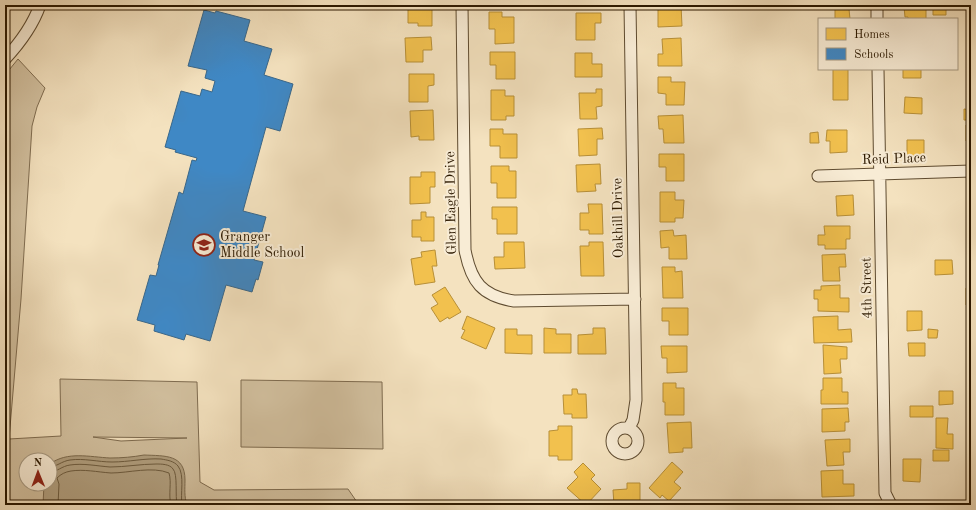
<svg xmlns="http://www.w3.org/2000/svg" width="976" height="510" font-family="'Old Standard TT',serif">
	<rect width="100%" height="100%" fill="#f4e2bf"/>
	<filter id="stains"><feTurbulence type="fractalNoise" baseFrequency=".005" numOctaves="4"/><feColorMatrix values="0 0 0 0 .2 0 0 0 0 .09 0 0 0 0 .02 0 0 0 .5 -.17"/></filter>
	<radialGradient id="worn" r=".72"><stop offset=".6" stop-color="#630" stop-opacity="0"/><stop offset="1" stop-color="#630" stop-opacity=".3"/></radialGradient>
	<path fill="#d2c09f" stroke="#7f6c50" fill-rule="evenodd" d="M18 59 45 88 37 107 32 126 21 299 9 439 61 436 60 379 197 382 200 482 214 490 348 489 359 505H5V75ZM93 437 187 438 121 441ZM26 460H50V484H26Z
		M241 380 382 382 383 449 241 447Z"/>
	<path fill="#b09e7e" stroke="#7b694c" d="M144 455C165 456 185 454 185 480 185 489 184 496 187 505H43L44 484H50V464C67 451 90 457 110 458 122 458 133 457 144 455Z"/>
	<path fill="#f2c14e" stroke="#b78f37" d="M408 5H432V26H418V23H408Z
		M658 5H681L682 26 658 27Z
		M933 5H946V15H933Z
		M926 6V19H908V17H905L904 7Z
		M835 9H849L850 19H835Z
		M489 12H502V17H514V43L495 44V29H489Z
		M576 13H601V23H595V40H576Z
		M431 37 432 50H423V62H406L405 38Z
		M681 38 682 66H658V54H663L662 39Z
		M490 52H515V79H496V65H490Z
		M575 53H592V64H602V77H575Z
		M833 69H848V100H833Z
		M903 69H921V78H903Z
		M409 74H434V85L428 86V102H409Z
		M658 77H671V82H685L684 105H666V94L658 93Z
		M596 89H602V106L596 107 597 119H580L579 93H596Z
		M491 90H505V96H514V116H506V120H491Z
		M905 97 922 98V114L904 113Z
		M964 109 971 110V120H964Z
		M433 110 434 140H419V136L411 137 410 111Z
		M683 115 684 143H664L663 129H659L658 116Z
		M966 125H971V141H966Z
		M602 128 603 139H597V155L579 156 578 129Z
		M490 129H503V134H517V158H500V146H490Z
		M827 130H847V152L830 153V141H826Z
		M818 132 819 143H810V133Z
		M907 140H924V156H907Z
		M659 154H684V181H666V167H659Z
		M600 164 601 184H595L596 191 577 192 576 165Z
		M491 166H509V171H516V198H497V183H491Z
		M421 172H435V187H430V203L410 204V177H421Z
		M660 192H675V200H684L683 218H675V222H660Z
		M853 195 854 215 837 216 836 196Z
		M588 204H602L603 234H589V230H580V213H589Z
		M492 207H517V234H497V219H492Z
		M421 212H426V217H434V241H421V237H412V220H421Z
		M824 226H850V239H846V249H825V245H818V235H825Z
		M673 230 674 236 686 235 687 259H669V247L661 248 660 231Z
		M504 242H524L525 268 495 269 494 257H504Z
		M589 242H603L604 276H581L580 246H589Z
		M435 250 437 266H432L435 282 415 285 411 259 422 257 421 252Z
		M845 254 846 267H839L840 281H823L822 255Z
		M935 260H952L953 274 935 275Z
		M967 266H971V284H967Z
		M662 267H675V272L682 271 683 298H663Z
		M840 285V298H849V312L818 311V299H814V290H821V286Z
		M445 287 461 312 449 319 448 317 440 322 431 308 438 304 432 295Z
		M966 288H971V305H966Z
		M662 308H688V335H669V321H662Z
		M907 311H922V330L907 331Z
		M467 316 495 328 486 349 461 338 465 330 462 329Z
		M838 316V330L851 329 852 342 814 343 813 317Z
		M544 328 556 329V334H571V353H544Z
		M593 328H605L606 354H578V335L593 334Z
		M505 329H517V335H532V354L505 353Z
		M928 329 938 330 937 338H928Z
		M908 343H925V356H909Z
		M823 345 847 347V359H840L841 373 824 374Z
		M661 346H687V372L667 373V358H662Z
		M823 378H842V392H848V404H821V390H823Z
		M663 383H676V388H684V415H665V402H663Z
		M572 389H577L578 394H586L587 418H572V414H564L563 395H572Z
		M939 391H953V404L939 405Z
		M967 396H971V414H968Z
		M910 406H933V417H910Z
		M848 408 849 422H845V431L822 432V409Z
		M936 418H948L947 434H953V449L936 448Z
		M691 422 692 448H683V452L669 453 667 423Z
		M558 426H572V460H558V456H549V431L558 430Z
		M850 439V452H843L844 465 827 466 825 440Z
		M968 449H971V465H968Z
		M933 450H949V461H933Z
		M903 459H921L920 482 903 481Z
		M672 462 683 472 674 482 681 488 669 501 662 495 660 498 649 488Z
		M583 463 595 475 591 479 601 489 586 505 567 488 578 477 574 472Z
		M843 470V484H854V496L822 497 821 471Z
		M627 483H640V505H614L613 490 627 489Z"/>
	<path fill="#3f88c5" stroke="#39678a" d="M204 10 215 13 216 11 250 20 244 41 272 49 264 75 293 84 280 131 266 127 243 211 266 217 254 260 263 262 258 280 256 279 252 292 226 285 210 341 186 334 184 340 154 331 155 325 137 320 150 275 156 276 159 265H158L179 192 183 194 192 160 196 161 197 158 175 152 176 150 165 147 181 91 200 96 202 89 212 92 215 81 205 78 207 70 188 66Z"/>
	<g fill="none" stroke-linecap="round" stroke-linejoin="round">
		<path stroke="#6e5c3f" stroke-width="1" d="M50 467C56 467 62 461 70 460 84 458 98 462 112 462 129 462 145 458 161 459 167 460 174 461 178 466 185 475 180 494 182 505
			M50 472C57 472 62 466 70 465 83 463 97 466 110 467 125 467 141 464 156 464 161 464 170 464 173 469 178 474 175 496 177 505
			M58 505 59 484 57 478C61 474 65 472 71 471 84 469 97 472 111 473 129 473 152 466 169 473 172 483 168 494 171 505"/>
		<g stroke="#5e4b30" stroke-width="13">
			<path id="street" d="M462 5 465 250C471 282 482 296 514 301L635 299
				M877 5V19
				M5 59C19 44 33 25 40 5
				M878 69 885 493 891 505
				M818 176 971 171
				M612 441a13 13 0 1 1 26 0a13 13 0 1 1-26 0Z
				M629 428 633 420 636 400 630 5"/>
		</g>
		<use href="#street" stroke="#f8ecd5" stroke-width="11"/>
	</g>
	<defs>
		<g id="school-ring" transform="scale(1.15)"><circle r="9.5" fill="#f8ecd5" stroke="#8f2418" stroke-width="1.5"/><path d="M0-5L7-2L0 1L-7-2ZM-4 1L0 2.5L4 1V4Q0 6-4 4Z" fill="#8f2418"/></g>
	</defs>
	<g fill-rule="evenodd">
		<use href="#school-ring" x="204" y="245"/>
	</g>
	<g text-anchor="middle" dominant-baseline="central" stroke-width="4" stroke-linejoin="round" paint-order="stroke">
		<g font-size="14" fill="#2c1900" stroke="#f8ecd5">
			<text transform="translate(894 159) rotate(-2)">Reid Place</text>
			<text transform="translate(451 203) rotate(-91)">Glen Eagle Drive</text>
			<text transform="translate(618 218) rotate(-91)">Oakhill Drive</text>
			<text transform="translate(867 288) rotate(-91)">4th Street</text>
		</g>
		<g font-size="14" fill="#2c1900" stroke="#f8ecd5" text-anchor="start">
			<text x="220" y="237">Granger<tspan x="220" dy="16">Middle School</tspan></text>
		</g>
	</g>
	<rect width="976" height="510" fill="none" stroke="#f4e2bf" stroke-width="20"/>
	<rect x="6" y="6" width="964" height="498" fill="none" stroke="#2c1900" stroke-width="2"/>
	<rect x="10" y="10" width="956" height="490" fill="none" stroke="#2c1900"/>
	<rect x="818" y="18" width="140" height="52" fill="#f8ecd5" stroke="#a69880"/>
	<rect x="826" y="28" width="20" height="12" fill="#f2c14e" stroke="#a69880"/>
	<text x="854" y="38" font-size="12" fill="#2c1900">Homes</text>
	<rect x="826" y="48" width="20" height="12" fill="#3f88c5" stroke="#a69880"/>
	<text x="854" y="58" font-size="12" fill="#2c1900">Schools</text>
	<g transform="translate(38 472) rotate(359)"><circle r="19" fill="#f8ecd5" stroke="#a69880"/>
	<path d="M0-3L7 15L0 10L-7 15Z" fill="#8f2418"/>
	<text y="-6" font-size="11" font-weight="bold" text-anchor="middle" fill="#2c1900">N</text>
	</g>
	<rect width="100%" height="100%" filter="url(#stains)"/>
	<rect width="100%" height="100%" fill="url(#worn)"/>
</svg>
